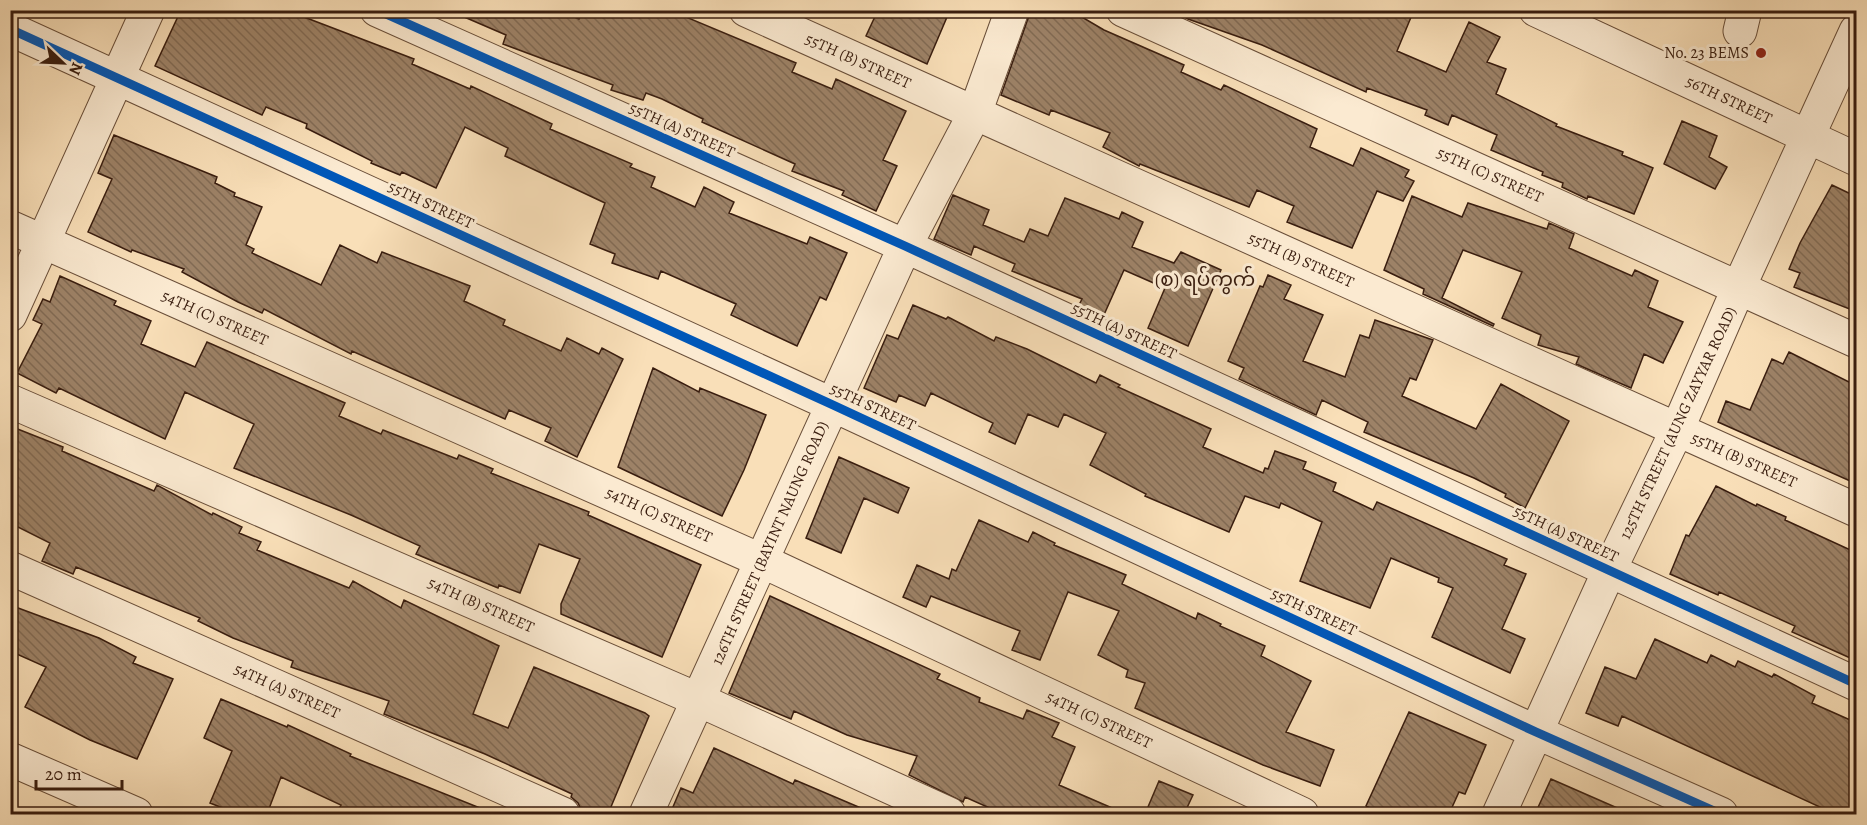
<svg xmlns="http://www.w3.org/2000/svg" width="1867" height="825" font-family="Alegreya,'Noto Sans Myanmar',serif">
	<defs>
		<pattern id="building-back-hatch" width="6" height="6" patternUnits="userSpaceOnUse" patternTransform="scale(1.5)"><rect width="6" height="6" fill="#9d8267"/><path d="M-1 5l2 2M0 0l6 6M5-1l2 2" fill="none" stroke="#816a53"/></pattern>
	</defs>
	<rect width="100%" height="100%" fill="#f9dfb8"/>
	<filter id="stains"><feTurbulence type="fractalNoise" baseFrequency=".00333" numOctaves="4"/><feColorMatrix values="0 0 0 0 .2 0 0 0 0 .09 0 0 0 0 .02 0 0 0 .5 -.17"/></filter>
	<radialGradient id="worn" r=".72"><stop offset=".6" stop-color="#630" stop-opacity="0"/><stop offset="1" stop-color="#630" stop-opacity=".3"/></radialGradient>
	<path fill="url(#building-back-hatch)" stroke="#391d0f" stroke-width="1.5" d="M181 10H307L304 17 414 59 412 64 470 89 471 86 552 124 550 129 632 164 630 167 655 177 651 187 695 207 704 187 734 202 729 213 807 244 810 237 847 253 826 300 820 297 797 346 731 315 736 304 661 271 658 279 612 263 615 254 590 244 605 203 505 156 508 148 465 127 436 188 402 172 400 175 371 163 372 161 306 128 307 124 266 107 262 115 155 66Z
		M448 10H559L579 19 583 10H684L681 15 796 63 792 72 832 89 836 79 906 111 883 160 897 166 876 211 842 195 844 191 792 171 795 164 702 122 703 119 662 99 646 93 643 100 611 90 613 85 503 44 506 35Z
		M878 10H950L927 64 866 36Z
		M1031 10H1070L1104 30 1184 65 1181 72 1221 90 1224 85 1317 129 1310 147 1353 166 1361 148 1409 170 1405 177 1414 181 1403 201 1377 191 1352 248 1287 222 1294 206 1257 190 1249 207 1140 164 1139 166 1103 147 1110 133 1051 110 1049 115 1001 95Z
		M1173 10H1414L1397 51 1446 72 1469 22 1500 37 1487 62 1506 69 1496 94 1557 124 1556 126 1623 152 1622 155 1653 168 1634 214 1588 196 1587 199 1562 187 1563 183 1542 175 1543 172 1491 150 1497 135 1452 115 1448 125 1425 115 1427 110 1367 88 1366 92 1262 45 1188 19Z
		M1682 121 1717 136 1709 157 1727 167 1715 189 1664 164Z
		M114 135 217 177 215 183 235 193 234 196 262 207 246 245 254 249 252 253 321 285 340 245 377 263 382 252 470 286 464 301 505 320 503 325 561 351 567 338 599 354 602 348 623 359 577 457 545 441 551 428 509 410 505 419 352 351 351 354 264 309 262 313 238 302 182 272 184 269 132 250 131 252 88 232 112 179 98 173Z
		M1832 185 1857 197V312L1794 287 1800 273 1789 269 1800 243Z
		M953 195 989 210 983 225 1024 242 1030 229 1048 236 1065 198 1119 219 1122 212 1143 222 1132 247 1174 263 1181 252 1221 270 1188 346 1148 328 1165 288 1124 270 1103 317 1079 305 1082 299 1012 271 1015 264 974 246 971 255 934 239Z
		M1412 196 1462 217 1468 203 1547 229 1549 223 1574 234 1569 248 1632 276 1635 270 1658 281 1648 307 1683 322 1663 363 1644 354 1631 388 1576 364 1579 357 1538 345 1541 335 1502 318 1522 272 1463 250 1442 298 1494 324 1493 326 1423 294 1424 289 1384 270Z
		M1268 275 1291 285 1284 299 1323 315 1303 361 1345 377 1360 335 1369 338 1375 320 1433 340 1416 380 1410 378 1402 396 1476 429 1501 384 1569 421 1525 508 1505 497 1506 494 1474 478 1364 432 1368 422 1322 400 1316 415 1239 379 1244 368 1228 361 1260 286 1263 287Z
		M60 276 116 301 114 305 151 321 141 344 195 367 207 342 345 403 339 416 381 434 383 430 457 459 459 455 493 469 491 473 589 512 588 515 701 565 662 657 561 614V604L580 559 539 544 520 593 499 585 498 588 416 554 420 546 351 515 234 468 254 424 185 392 165 439 59 388 56 393 17 373 42 324 33 320 43 299 50 302Z
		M913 305 946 319 948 317 994 341 996 337 1027 349 1096 383 1100 375 1120 385 1118 387 1211 429 1203 447 1263 473 1265 468 1268 469 1275 451 1306 462 1303 469 1336 483 1333 491 1373 510 1377 502 1507 559 1504 565 1526 574 1502 629 1525 639 1510 673 1432 637 1453 588 1438 582 1439 578 1391 558 1370 608 1300 581 1322 522 1281 503 1279 508 1245 496 1229 532 1145 496 1146 494 1090 465 1106 433 1064 414 1058 427 1028 414 1015 444 989 432 993 423 931 393 925 406 899 395 896 402 864 388 887 335 898 339Z
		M1789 352 1857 386V484L1718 422 1726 401 1750 410 1772 359 1783 364Z
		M653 368 699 392 700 388 766 415 744 470 722 516 618 467Z
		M10 426 63 447 62 451 154 491 157 485 212 515 213 513 242 527 239 533 261 542 257 550 349 588 353 581 401 608 404 600 499 646 473 714 508 728 534 667 645 713 649 716 608 814 582 812 578 803 571 797 572 794 485 754 384 714 389 701 291 667 293 661 233 638 198 621 200 618 76 567 73 574 42 561 50 543 10 523Z
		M839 457 909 488 898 513 864 498 841 553 806 538Z
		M1716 486 1756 506 1757 504 1786 517 1785 520 1857 553V661L1792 632 1795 626 1719 592 1718 595 1670 574 1686 535 1689 536Z
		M979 520 1028 542 1033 532 1055 543 1054 545 1126 575 1122 584 1196 619 1198 613 1221 624 1220 626 1265 646 1261 656 1311 681 1286 732 1334 750 1320 786 1263 765 1135 708 1145 683 1126 677 1128 670 1098 655 1119 611 1068 592 1040 660 1012 650 1020 631 931 596 926 607 903 597 917 565 949 579 952 569 956 571Z
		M770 596 940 674 937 679 980 698 979 702 1023 719 1027 710 1059 723 1052 737 1075 747 1059 785 1126 814H1003L965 797 963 802 909 775 917 756 847 735 794 711 791 719 729 693Z
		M10 605 99 638 136 657 133 663 173 679 137 759 90 740 25 707 46 667 10 651Z
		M1655 639 1707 663 1711 655 1735 667 1738 661 1772 677 1774 674 1815 696 1812 703 1857 723V814H1835L1622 716 1618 726 1586 713 1605 667 1636 679Z
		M221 699 287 727 288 725 351 754 350 756 495 814H336L341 805 281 777 267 814H238L210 803 232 751 204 738Z
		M1409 712 1486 745 1465 794 1459 792 1449 814H1382L1366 806Z
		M714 748 793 784 795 780 875 814H670L681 788 693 793Z
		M1551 779 1631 814H1535Z
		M1159 781 1193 795 1184 814H1145Z"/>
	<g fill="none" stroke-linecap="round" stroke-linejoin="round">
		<g stroke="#694e39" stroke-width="35">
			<path id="minor" d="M377 10 905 246 1856 684
				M746 10 1856 510
				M1123 10 1856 341
				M1536 10 1856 159
				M10 29 833 405 1536 732 1721 814
				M1740 31 1745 10
				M10 227 762 561 1302 814
				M10 315 148 10
				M10 401 699 700 949 814
				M10 568 563 814
				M10 759 136 814
				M646 814 905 246 975 113 1012 10
				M1499 814 1609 571 1677 430 1739 287 1856 31"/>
		</g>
		<use href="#minor" stroke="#fbead1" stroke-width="33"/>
		<g stroke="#fbead1" stroke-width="13">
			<path id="cycleway" d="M377 10 905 246 1856 684
				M10 29 833 405 1536 732 1721 814"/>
		</g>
		<use href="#cycleway" stroke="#0057b8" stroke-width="9"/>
	</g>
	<circle fill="#8f2418" stroke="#fbead1" stroke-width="2" cx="1761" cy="53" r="6"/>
	<g text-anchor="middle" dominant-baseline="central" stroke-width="6" stroke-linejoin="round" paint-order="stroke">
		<g font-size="16" fill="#391d0f" stroke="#fbead1" text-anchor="end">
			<text x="1749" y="53">No. 23 BEMS</text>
		</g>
		<g font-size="16" fill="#391d0f" stroke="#fbead1">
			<text transform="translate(858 61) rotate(24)">55TH (B) STREET</text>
			<text transform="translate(1729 100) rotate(25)">56TH STREET</text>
			<text transform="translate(682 130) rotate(24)">55TH (A) STREET</text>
			<text transform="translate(1490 175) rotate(24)">55TH (C) STREET</text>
			<text transform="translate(431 205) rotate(25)">55TH STREET</text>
			<text transform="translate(1301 260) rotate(24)">55TH (B) STREET</text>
			<text transform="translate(215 318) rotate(24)">54TH (C) STREET</text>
			<text transform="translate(1124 331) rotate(25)">55TH (A) STREET</text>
			<text transform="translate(873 407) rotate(25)">55TH STREET</text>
			<text transform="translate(1678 423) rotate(-65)">125TH STREET (AUNG ZAYYAR ROAD)</text>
			<text transform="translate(1744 460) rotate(24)">55TH (B) STREET</text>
			<text transform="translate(659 515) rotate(24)">54TH (C) STREET</text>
			<text transform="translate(1566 534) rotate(25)">55TH (A) STREET</text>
			<text transform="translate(770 543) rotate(-66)">126TH STREET (BAYINT NAUNG ROAD)</text>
			<text transform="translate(481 605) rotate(24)">54TH (B) STREET</text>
			<text transform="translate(1314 612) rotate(25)">55TH STREET</text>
			<text transform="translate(287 691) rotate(24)">54TH (A) STREET</text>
			<text transform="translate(1099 720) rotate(25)">54TH (C) STREET</text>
		</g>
		<g font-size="20" fill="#391d0f" stroke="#fbead1">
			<text x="1205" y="279">(စ) ရပ်ကွက်</text>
		</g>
	</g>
	<rect width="1867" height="825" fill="none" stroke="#f9dfb8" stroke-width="36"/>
	<rect x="12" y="12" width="1843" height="801" fill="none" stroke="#391d0f" stroke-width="3"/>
	<rect x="18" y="18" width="1831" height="789" fill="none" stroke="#391d0f" stroke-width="1.5"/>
	<g transform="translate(63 63) rotate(113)" stroke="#fbead1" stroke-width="4.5" paint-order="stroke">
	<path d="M0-4.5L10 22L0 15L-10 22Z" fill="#391d0f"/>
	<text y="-9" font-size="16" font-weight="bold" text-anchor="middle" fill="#391d0f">N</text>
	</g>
	<path d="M36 780v9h86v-9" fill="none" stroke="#391d0f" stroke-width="3"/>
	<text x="45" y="780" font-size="18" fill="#391d0f" stroke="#fbead1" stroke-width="4.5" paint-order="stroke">20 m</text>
	<rect width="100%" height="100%" filter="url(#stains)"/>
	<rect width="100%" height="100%" fill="url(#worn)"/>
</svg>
